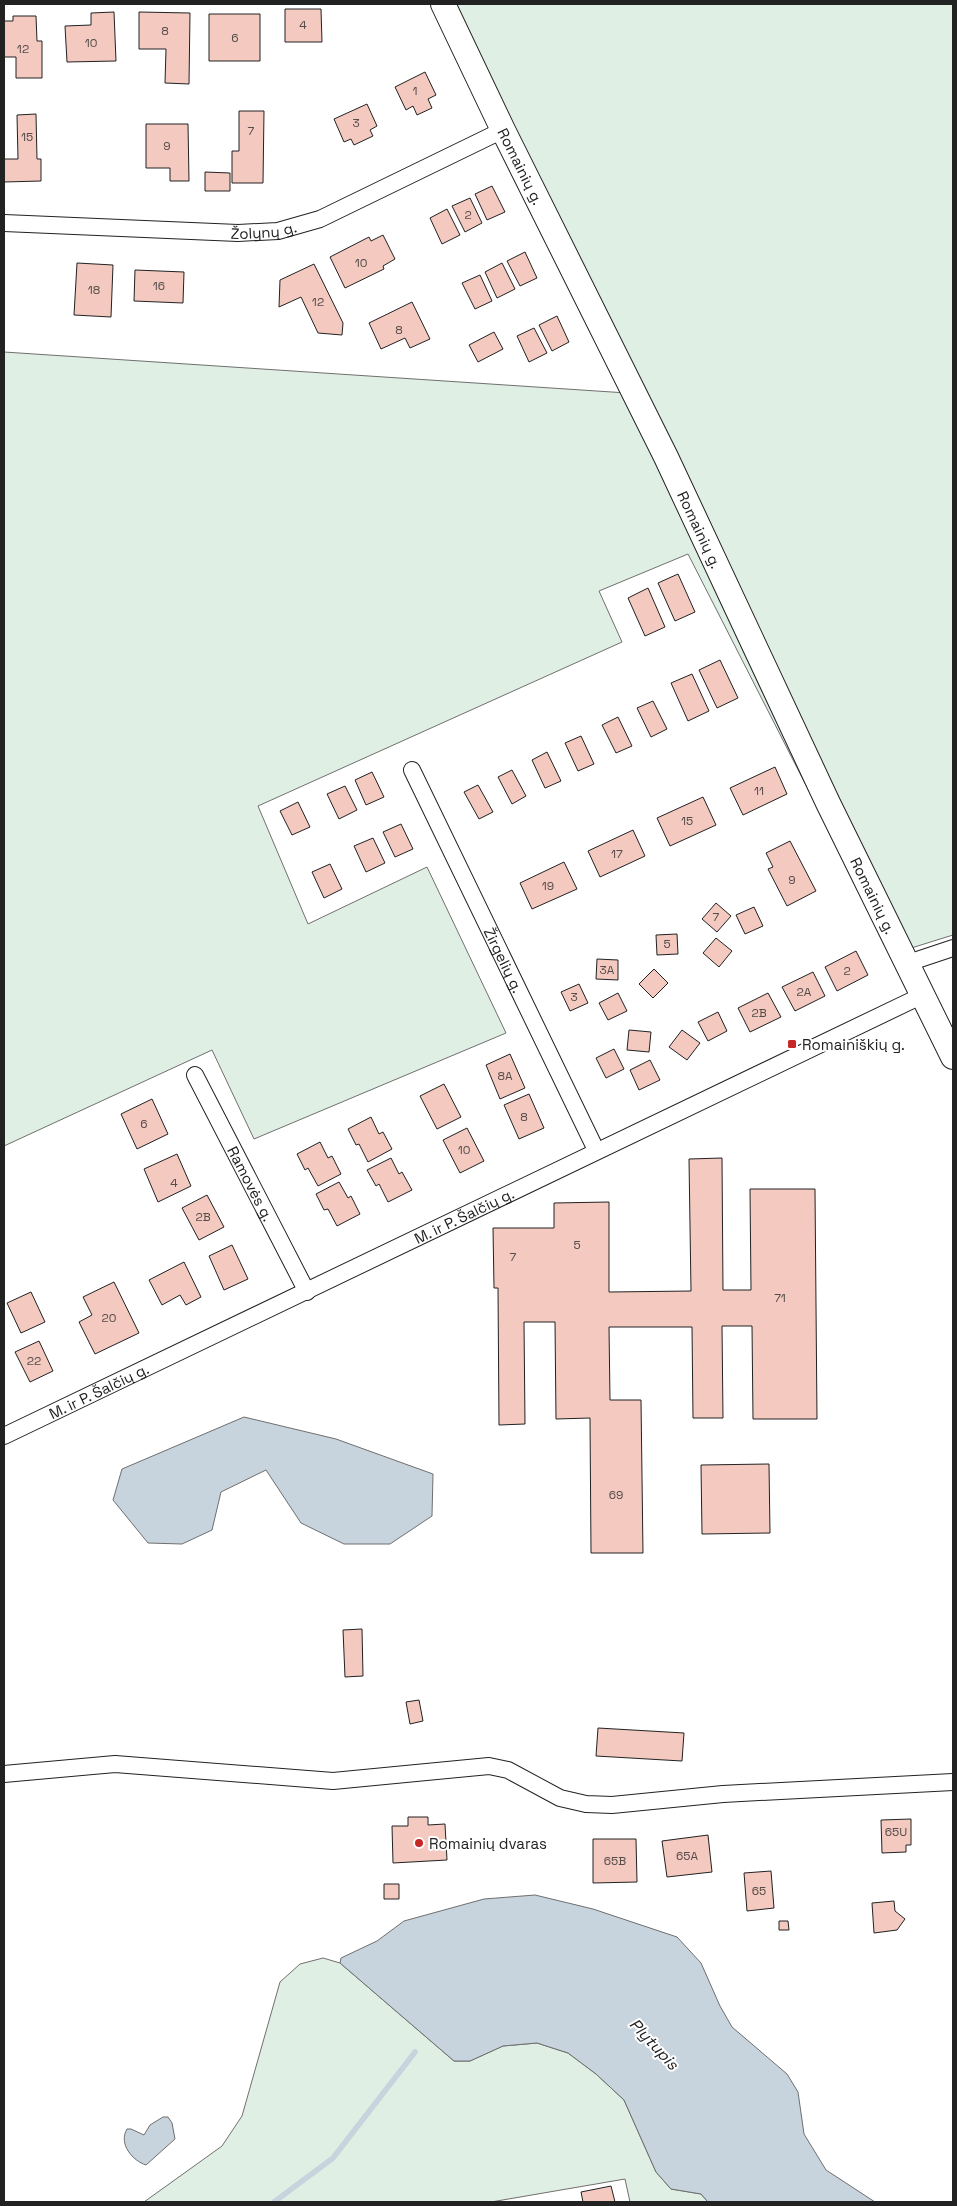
<svg xmlns="http://www.w3.org/2000/svg" width="957" height="2206" font-family="'Space Grotesk',sans-serif">
	<rect width="100%" height="100%" fill="#fff"/>
	<path fill="#e0efe3" stroke="#6f6f6f" d="M443 4H953V935L892 954 688 554 599 591 622 642 258 806 308 924 427 867 506 1033 254 1139 212 1050 4 1146V352L627 393Z
		M323 1958 340 1963 454 2061H470L503 2046 537 2043 568 2053 596 2074 624 2100 656 2172 671 2189 701 2194 708 2202H630L625 2179 491 2202H144L222 2146 242 2116 280 1982 300 1964Z"/>
	<path fill="#c7d3dd" stroke="#6f6f6f" d="M244 1417 336 1439 433 1474 432 1516 390 1544H344L301 1523 266 1470 221 1492 212 1530 182 1544 148 1543 113 1500 122 1469Z
		M535 1895 593 1909 677 1937 701 1963 720 2006 732 2027 787 2074 798 2092 804 2134 826 2170 875 2202H708L701 2194 671 2189 656 2172 624 2100 596 2074 568 2053 537 2043 503 2046 470 2061H454L340 1963 341 1958 377 1941 404 1921 484 1899Z
		M163 2117H168L172 2123 175 2139 146 2165C133 2161 118 2144 127 2129H131L144 2135 150 2125Z"/>
	<g fill="none" stroke-linecap="round" stroke-linejoin="round">
		<path stroke="#c7d3dd" stroke-width="5.5" d="M274 2202 333 2158 415 2052"/>
	</g>
	<path fill="#f3c9c0" stroke="#222" d="M285 9H321L322 42H285Z
		M114 12 116 61 67 62 65 26 91 25V13Z
		M139 12 190 13 189 84 165 83 166 49H139Z
		M209 14H260V61H209Z
		M13 16H36L37 41H42V78H16V57H4V21H13Z
		M425 72 436 95 428 99 432 108 417 115 413 106 406 110 395 87Z
		M367 104 377 126 370 130 373 136 354 145 351 139 344 142 334 119Z
		M239 111H264L263 183H232V151H239Z
		M36 114 37 159H41V181L4 182V159H18L17 115Z
		M146 124H188L189 181H170V168H146Z
		M205 172 230 173V191H205Z
		M492 186 505 212 487 220 475 194Z
		M470 198 482 223 465 232 452 206Z
		M447 209 460 235 442 244 430 218Z
		M383 235 395 259 383 266 384 269 345 288 330 257 369 237 371 241Z
		M525 252 537 278 520 286 507 261Z
		M77 263 113 265 111 317 74 315Z
		M502 263 515 289 497 298 485 272Z
		M314 264 343 323 342 335 318 333 301 297 279 307 280 280Z
		M135 270 184 272 183 303 134 301Z
		M480 275 492 301 475 309 462 283Z
		M412 302 430 339 410 348 405 338 381 349 369 323Z
		M557 316 569 342 552 351 539 325Z
		M534 328 547 353 529 362 517 336Z
		M494 332 503 349 478 362 469 345Z
		M678 574 695 612 675 621 658 583Z
		M648 588 665 627 645 636 628 598Z
		M720 660 738 698 717 708 699 670Z
		M692 674 709 711 688 721 671 683Z
		M653 701 667 729 651 737 637 708Z
		M618 717 632 746 616 753 602 725Z
		M581 736 594 764 578 771 565 743Z
		M547 752 561 781 545 788 532 760Z
		M775 767 787 794 743 815 730 788Z
		M512 770 526 796 512 804 498 777Z
		M372 772 384 797 366 805 355 780Z
		M478 785 493 812 479 819 464 792Z
		M345 786 357 810 339 819 327 794Z
		M703 797 716 825 670 846 657 818Z
		M298 802 310 827 292 835 280 811Z
		M401 824 413 849 395 857 383 832Z
		M633 830 645 856 600 877 588 851Z
		M373 838 385 863 366 872 354 846Z
		M790 841 816 891 787 906 768 869 773 867 766 853Z
		M564 862 577 889 532 909 520 883Z
		M330 864 342 889 324 898 312 872Z
		M716 903 731 916 717 932 702 919Z
		M754 907 763 926 745 934 736 915Z
		M677 934 678 954 657 955 656 935Z
		M716 938 732 951 719 967 703 953Z
		M856 951 868 975 837 991 825 967Z
		M597 959 618 960V980L596 979Z
		M654 969 668 983 653 998 639 984Z
		M813 972 825 996 795 1011 782 987Z
		M579 984 588 1003 570 1011 561 992Z
		M618 993 627 1011 608 1020 599 1003Z
		M768 993 781 1017 750 1032 738 1008Z
		M718 1012 727 1031 708 1041 698 1022Z
		M629 1030 651 1032 649 1052 627 1050Z
		M682 1030 700 1043 687 1060 669 1047Z
		M614 1049 624 1069 606 1078 596 1058Z
		M510 1054 525 1088 500 1099 486 1065Z
		M650 1060 660 1080 639 1090 630 1070Z
		M444 1084 461 1117 437 1129 420 1096Z
		M529 1094 544 1128 519 1139 504 1105Z
		M152 1099 168 1134 137 1149 121 1114Z
		M371 1117 379 1134 383 1132 392 1149 368 1162 359 1144 356 1145 348 1129Z
		M467 1128 484 1161 460 1173 443 1140Z
		M320 1142 328 1158 332 1156 341 1174 318 1186 308 1168 305 1170 297 1154Z
		M177 1154 191 1186 158 1202 144 1169Z
		M391 1158 399 1174 402 1172 412 1190 388 1202 379 1184 376 1186 367 1170Z
		M722 1158 723 1290H751L750 1189H815L817 1419H753L752 1326H722L723 1418H693L692 1327H609L610 1400H641L643 1553H591L590 1418 556 1419 555 1322H524L525 1424 499 1425 498 1288H494L493 1228H554V1203L609 1202V1292L691 1291 689 1159Z
		M339 1182 348 1198 351 1196 360 1214 337 1226 328 1209 324 1210 316 1194Z
		M207 1195 224 1227 199 1240 182 1208Z
		M232 1245 248 1279 224 1290 209 1256Z
		M184 1262 201 1297 186 1305 180 1295 162 1305 149 1280Z
		M114 1282 139 1333 95 1354 79 1322 92 1315 83 1297Z
		M31 1292 45 1322 21 1333 7 1303Z
		M39 1341 53 1371 30 1382 15 1352Z
		M769 1464 770 1533 702 1534 701 1465Z
		M362 1629 363 1676 345 1677 343 1630Z
		M419 1700 423 1721 410 1724 406 1702Z
		M598 1728 684 1733 682 1761 596 1756Z
		M408 1817H428V1825L445 1824 447 1860 393 1863 392 1826H408Z
		M911 1819V1845H906V1852L882 1853 881 1820Z
		M708 1835 712 1872 667 1877 662 1841Z
		M593 1839H636L637 1882 593 1883Z
		M771 1871 774 1908 747 1911 744 1873Z
		M384 1884H399V1899H384Z
		M894 1901 895 1911 905 1919 897 1930 874 1933 872 1903Z
		M779 1921H788L789 1930H779Z
		M611 2186 615 2202H583L581 2192Z"/>
	<g fill="none" stroke-linecap="round" stroke-linejoin="round">
		<g stroke="#222" stroke-width="18">
			<g id="minor">
				<path id="s1" d="M4 223 238 233 278 231 320 219 503 130"/>
				<path id="s2" d="M412 770 596 1150"/>
				<path d="M908 963 953 948"/>
				<path id="s3" d="M195 1075 307 1292"/>
				<path id="s4" d="M4 1436 923 995"/>
				<path d="M4 1774 115 1764 333 1781 489 1766 508 1770 560 1798 586 1804 612 1805 723 1794 953 1782"/>
			</g>
		</g>
		<g stroke="#222" stroke-width="26">
			<g id="secondary">
				<path id="s5" d="M443 4 503 130 666 457 828 803 953 1057"/>
			</g>
		</g>
		<use href="#minor" stroke="#fff" stroke-width="16"/>
		<use href="#secondary" stroke="#fff" stroke-width="24"/>
	</g>
	<g fill="#c62828" stroke="#fff" stroke-width="2">
		<rect x="787" y="1039" width="10" height="10" rx="2.5"/>
		<circle cx="419" cy="1843" r="5"/>
	</g>
	<g text-anchor="middle" dominant-baseline="central" stroke-width="4" stroke-linejoin="round" paint-order="stroke">
		<g font-size="12" fill="#564c4a">
			<text x="303" y="25">4</text>
			<text x="165" y="31">8</text>
			<text x="235" y="38">6</text>
			<text x="91" y="43">10</text>
			<text x="23" y="49">12</text>
			<text x="415" y="91">1</text>
			<text x="356" y="123">3</text>
			<text x="251" y="131">7</text>
			<text x="27" y="137">15</text>
			<text x="167" y="146">9</text>
			<text x="468" y="215">2</text>
			<text x="361" y="263">10</text>
			<text x="159" y="286">16</text>
			<text x="94" y="290">18</text>
			<text x="318" y="302">12</text>
			<text x="399" y="330">8</text>
			<text x="759" y="791">11</text>
			<text x="687" y="821">15</text>
			<text x="617" y="854">17</text>
			<text x="792" y="880">9</text>
			<text x="548" y="886">19</text>
			<text x="716" y="917">7</text>
			<text x="667" y="944">5</text>
			<text x="607" y="970">3A</text>
			<text x="847" y="971">2</text>
			<text x="804" y="992">2A</text>
			<text x="574" y="997">3</text>
			<text x="759" y="1013">2B</text>
			<text x="505" y="1076">8A</text>
			<text x="524" y="1117">8</text>
			<text x="144" y="1124">6</text>
			<text x="464" y="1150">10</text>
			<text x="174" y="1183">4</text>
			<text x="203" y="1217">2B</text>
			<text x="577" y="1245">5</text>
			<text x="513" y="1257">7</text>
			<text x="780" y="1298">71</text>
			<text x="109" y="1318">20</text>
			<text x="34" y="1361">22</text>
			<text x="616" y="1495">69</text>
			<text x="896" y="1832">65U</text>
			<text x="687" y="1856">65A</text>
			<text x="615" y="1861">65B</text>
			<text x="759" y="1891">65</text>
		</g>
		<g font-size="15" fill="#222" stroke="#fff">
			<text stroke="none"><textPath href="#s5" startOffset="180">Romainių g.</textPath></text>
			<text stroke="none"><textPath href="#s1" startOffset="260">Žolynų g.</textPath></text>
			<text stroke="none"><textPath href="#s5" startOffset="585">Romainių g.</textPath></text>
			<text stroke="none"><textPath href="#s5" startOffset="990">Romainių g.</textPath></text>
			<text stroke="none"><textPath href="#s2" startOffset="211">Žirgelių g.</textPath></text>
			<text stroke="none"><textPath href="#s3" startOffset="122">Ramovės g.</textPath></text>
			<text stroke="none"><textPath href="#s4" startOffset="510">M. ir P. Šalčių g.</textPath></text>
			<text stroke="none"><textPath href="#s4" startOffset="105">M. ir P. Šalčių g.</textPath></text>
		</g>
		<g font-size="15" fill="#222" stroke="#fff" text-anchor="start">
			<text x="802" y="1044">Romainiškių g.</text>
			<text x="429" y="1843">Romainių dvaras</text>
		</g>
		<g font-size="16" font-style="italic" fill="#222" stroke="#fff">
			<text transform="translate(654 2044) rotate(47)">Plytupis</text>
		</g>
	</g>
	<rect width="957" height="2206" fill="none" stroke="#222222" stroke-width="10"/>
</svg>
